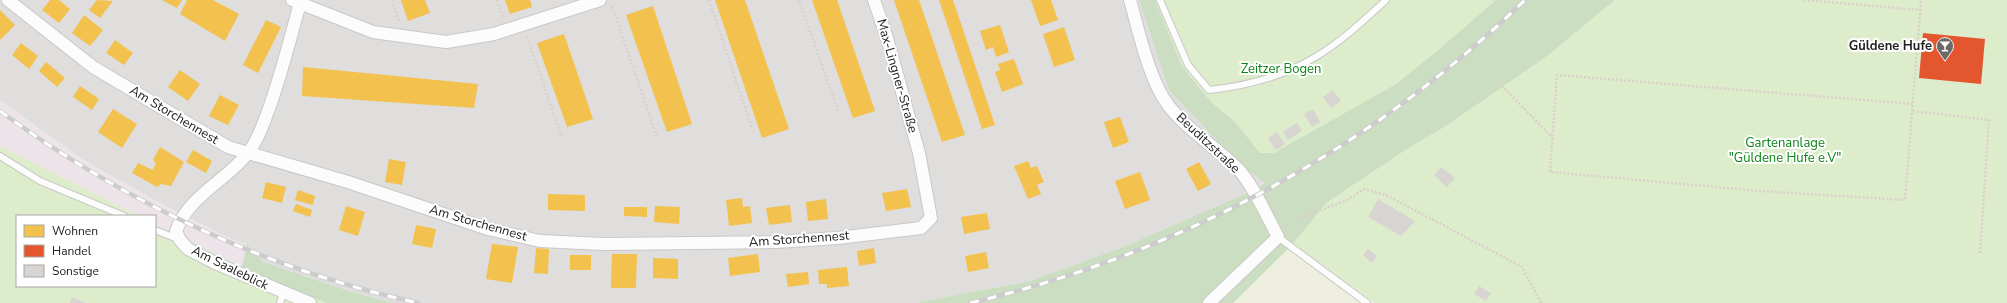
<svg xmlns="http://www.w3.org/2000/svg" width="2007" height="303" font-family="'Nunito Sans',sans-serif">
	<rect width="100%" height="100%" fill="#f0eeeb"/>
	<path fill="#dfdedc" d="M0 0H1139L1169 90 1236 161 1265 182 1245 194 1123 247 1030 281 915 303H393L352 292 263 262 247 244 231 239 158 202 82 159 0 100Z"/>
	<path fill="#ede4e9" d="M0 100 82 159 158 202 231 239 247 244 242 267 223 259 155 224V216H139L0 146Z"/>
	<path fill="#efefdf" d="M1293 244 1375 303H1233Z"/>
	<path fill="#ddeccb" d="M1155 0H1496L1437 51 1396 84 1274 153H1260L1236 123 1211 102 1182 66Z
		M1615 0H2007V303H1375L1293 244 1326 203 1410 147 1446 126 1547 56Z
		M0 146 139 216H17V286H155V224L279 285 327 303H0Z"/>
	<path fill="#cbdec1" d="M1139 0H1155L1182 66 1211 102 1236 123 1260 153H1274L1396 84 1437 51 1496 0H1615L1547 56 1446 126 1410 147 1326 203 1293 244 1233 303H915L1030 281 1123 247 1245 194 1265 183 1236 161 1169 90Z
		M247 244 263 262 352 292 393 303H327L279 285 242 267Z"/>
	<path fill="#f2c14e" d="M50 0H59L70 9 59 23 42 10Z
		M97 0 113 1 100 18 89 10Z
		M162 0H182L177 8Z
		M187 0H213L239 14 225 41 180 14Z
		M401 0H425L430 13 408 21Z
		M505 0H530L532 7 510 14Z
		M715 0H745L789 129 762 138Z
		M812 0H837L875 111 853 118Z
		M894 0H919L965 135 942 142Z
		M939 0H953L995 125 982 129Z
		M1031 0H1051L1058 20 1040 26Z
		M653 6 692 124 667 132 626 15Z
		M0 10 15 25 0 40Z
		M84 15 103 30 90 46 72 33Z
		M266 20 281 27 258 73 243 65Z
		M1000 25 1009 52 996 57 993 47 986 50 980 31Z
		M1064 27 1075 60 1054 67 1043 34Z
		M564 34 593 119 567 127 537 43Z
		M115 40 133 53 124 65 106 53Z
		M21 43 38 56 29 69 12 55Z
		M1014 59 1023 84 1002 92 995 72 1000 70 998 64Z
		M46 62 65 78 57 87 39 71Z
		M303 67 478 84 474 108 302 96Z
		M180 70 200 84 188 101 168 87Z
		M80 86 99 99 92 110 73 97Z
		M220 95 239 105 228 125 209 116Z
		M113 109 137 124 122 148 98 132Z
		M1120 117 1129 142 1113 148 1104 122Z
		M160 147 184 162 171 186 161 184 157 187 132 173 138 163 153 170 156 163 153 160Z
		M193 150 212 161 206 173 186 162Z
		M389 159 406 162 402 185 385 182Z
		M1028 161 1031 168 1037 166 1044 182 1037 185 1041 194 1028 199 1014 166Z
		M1199 162 1211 184 1198 191 1186 169Z
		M1140 172 1150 200 1125 209 1115 181Z
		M266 182 286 187 282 203 262 198Z
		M907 189 911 207 886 211 882 193Z
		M298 190 315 196 313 205 295 200Z
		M548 194 585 195V211L548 210Z
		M742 198 743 207 750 206 752 223 729 226 726 200Z
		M826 199 828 219 808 221 806 202Z
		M296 204 312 210 310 217 293 211Z
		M790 205 792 222 769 225 766 208Z
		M346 206 365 212 358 236 339 230Z
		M655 206 680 207 679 224 654 222Z
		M624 207H647V217L624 216Z
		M987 213 990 229 964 234 961 217Z
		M416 225 436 229 432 248 412 244Z
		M492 244 518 247 512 283 486 279Z
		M536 248 549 249 548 274 534 273Z
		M874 248 876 263 859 266 857 251Z
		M986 252 989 268 968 272 965 256Z
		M612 254H637L636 288H611Z
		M758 254 760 272 730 276 728 258Z
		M570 255H591V270H570Z
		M653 258 678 259V279L653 278Z
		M847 267 849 286 827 288V284H819L818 270Z
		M808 272 809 284 788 287 786 274Z"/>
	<path fill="#e4572e" d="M1923 33 1985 39 1981 84 1919 78Z"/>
	<path fill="#d7d4d2" d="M1333 90 1341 101 1331 108 1323 97Z
		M1313 109 1320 122 1312 127 1304 114Z
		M1297 123 1302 131 1288 140 1283 132Z
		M1277 132 1285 144 1276 150 1268 138Z
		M1441 167 1455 178 1447 187 1434 175Z
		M1378 199 1415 221 1401 236 1368 217Z
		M1368 249 1377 256 1372 263 1363 255Z
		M1479 286 1491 293 1486 301 1474 294Z
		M72 297 86 303H70Z"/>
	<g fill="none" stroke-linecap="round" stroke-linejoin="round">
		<g stroke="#c9c8c7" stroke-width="8">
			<path id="lane" d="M1160 0 1188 65 1209 90C1246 86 1285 76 1317 56 1341 42 1365 19 1386 0
				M0 156 40 181 124 216
				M155 230 180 240
				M1278 237 1367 303
				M280 303 283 293"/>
		</g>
		<g stroke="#c9c8c7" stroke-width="14">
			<path id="street" d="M8 0 93 67 228 147 348 182 488 229 540 241 604 244 776 242 838 238 921 228 931 218 919 153 887 38 874 0
				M292 0 373 32 446 42 494 34 600 0
				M301 0C290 38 281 77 267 114 262 127 257 142 248 153 226 181 189 195 176 231L180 240 188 249 215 263 310 303
				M1130 0C1138 29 1146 65 1160 92 1177 125 1212 143 1238 169 1252 183 1268 218 1278 237L1209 303"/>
		</g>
		<path stroke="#dccecd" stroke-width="2.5" stroke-dasharray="2 2" stroke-linecap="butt" d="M392 0 399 22
			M497 0 504 18
			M709 0 753 132
			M799 0 838 111
			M1804 0 1920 10
			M612 6 657 137
			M527 36 561 136
			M1499 83 1552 137
			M1913 104 1557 75 1550 172 1760 191 1905 200 1921 0
			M1913 111 1989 120 1980 253
			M1298 219 1347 200 1364 189 1386 195 1522 267 1541 303"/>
		<use href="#lane" stroke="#fdfcfc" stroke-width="6"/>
		<use href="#street" stroke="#fdfcfc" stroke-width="12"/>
		<g stroke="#ccc" stroke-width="4.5">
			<path id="rail" d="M0 111C124 202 268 270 418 303
				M970 303C1179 254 1371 149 1525 0"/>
		</g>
		<use href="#rail" stroke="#fff" stroke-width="3" stroke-dasharray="9" stroke-linecap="butt"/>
	</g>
	<defs>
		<g id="bar-pin" transform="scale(0.9)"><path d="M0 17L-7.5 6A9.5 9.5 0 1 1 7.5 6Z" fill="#6a6968" stroke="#fff"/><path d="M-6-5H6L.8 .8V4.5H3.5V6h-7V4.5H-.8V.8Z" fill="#fff"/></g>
	</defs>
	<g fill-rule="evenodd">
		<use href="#bar-pin" x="1945" y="46"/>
	</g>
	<g text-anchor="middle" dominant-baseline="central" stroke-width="4" stroke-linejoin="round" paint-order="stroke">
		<g font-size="13" font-weight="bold" fill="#222" stroke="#fff" text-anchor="end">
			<text x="1932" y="46">Güldene Hufe</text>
		</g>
		<g font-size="13" fill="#0c8416" stroke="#fff">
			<text x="1281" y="69">Zeitzer Bogen</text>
			<text x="1785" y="143">Gartenanlage<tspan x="1785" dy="15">"Güldene Hufe e.V"</tspan></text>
		</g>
		<g font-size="13" fill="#222" stroke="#fff">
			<text transform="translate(897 76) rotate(74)">Max-Lingner-Straße</text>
			<text transform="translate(174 115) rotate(31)">Am Storchennest</text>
			<text transform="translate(1208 143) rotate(43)">Beuditzstraße</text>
			<text transform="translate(478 223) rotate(16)">Am Storchennest</text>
			<text transform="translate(799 239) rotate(-4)">Am Storchennest</text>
			<text transform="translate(230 268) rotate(26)">Am Saaleblick</text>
		</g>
	</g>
	<rect x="16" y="215" width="140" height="72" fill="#ffffff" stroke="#a7a7a7"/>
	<rect x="24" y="225" width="20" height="12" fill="#f2c14e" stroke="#a7a7a7"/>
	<text x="52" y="235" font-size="12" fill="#222222">Wohnen</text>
	<rect x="24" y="245" width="20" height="12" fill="#e4572e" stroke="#a7a7a7"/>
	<text x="52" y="255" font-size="12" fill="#222222">Handel</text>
	<rect x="24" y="265" width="20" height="12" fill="#d7d4d2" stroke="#a7a7a7"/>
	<text x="52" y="275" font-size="12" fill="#222222">Sonstige</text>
</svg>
